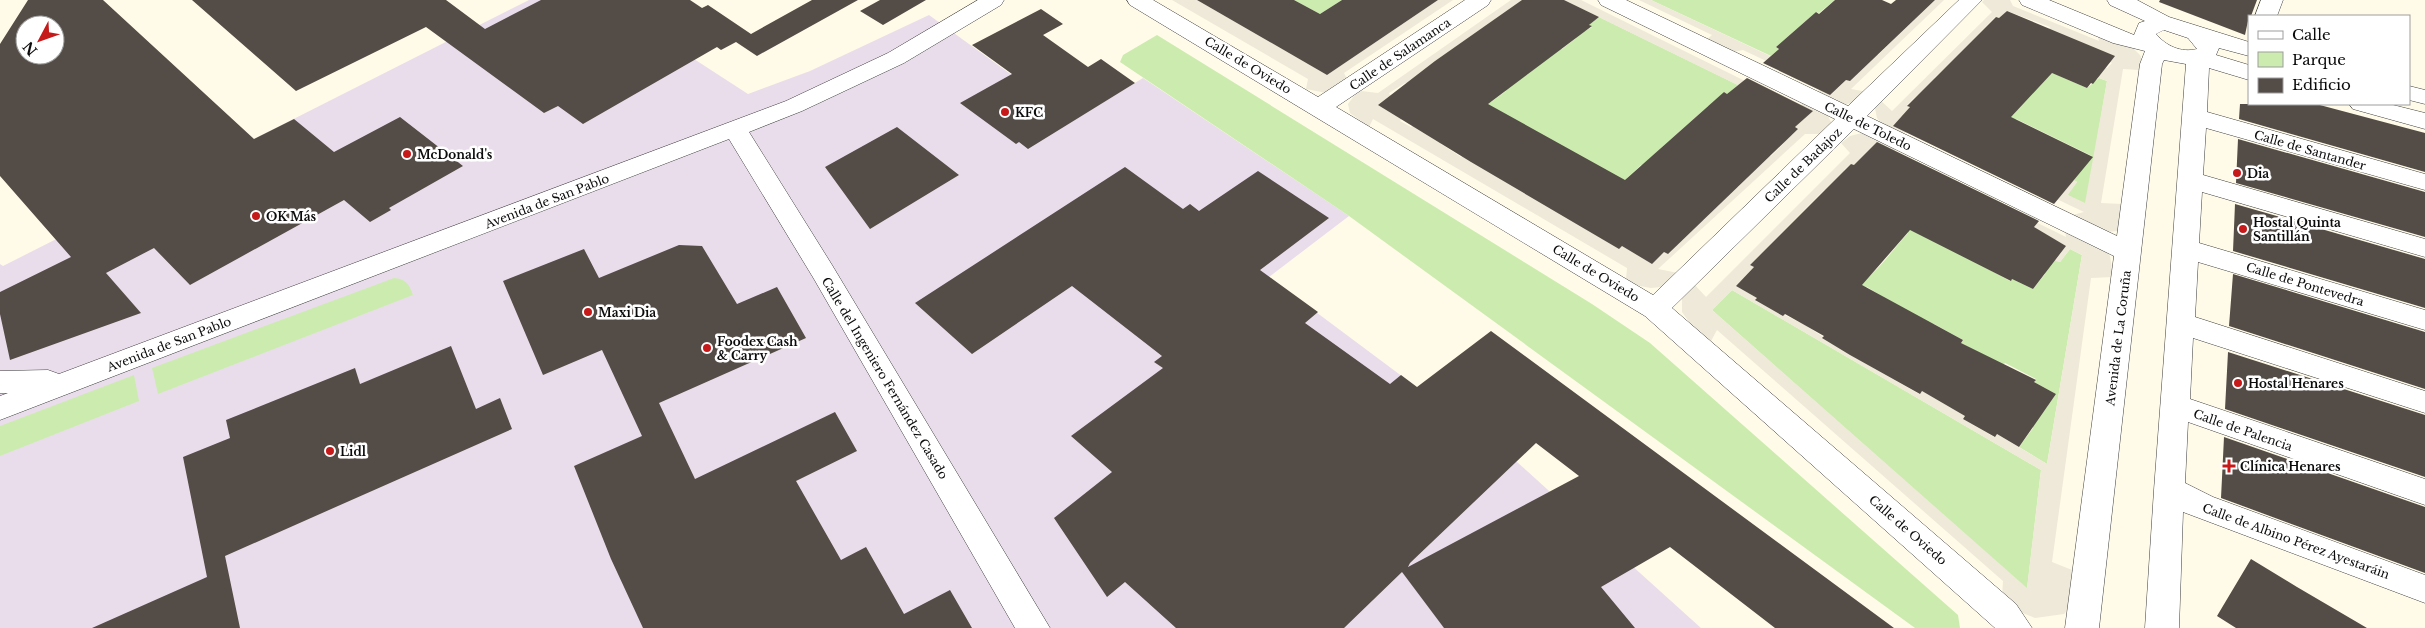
<svg xmlns="http://www.w3.org/2000/svg" width="2425" height="628" font-family="'Libre Baskerville',serif">
	<rect width="100%" height="100%" fill="#fffbe8"/>
	<path fill="#eaddeb" d="M529 0H603L748 94 810 71 929 15 1074 120 1143 78 1349 216 1269 277 1517 462 1701 628H0V264L3 266Z"/>
	<path fill="#ccecaf" d="M1294 0H1342L1320 14Z
		M1651 0H1835L1819 13 1816 12 1776 47 1779 49 1771 56Z
		M1599 17 1738 85 1727 94 1724 92 1712 108 1708 106 1662 147 1645 167 1641 165 1627 178 1626 183 1483 104 1488 101 1491 102 1506 91 1504 89 1524 74 1527 75 1559 48 1562 49 1575 39 1582 30 1585 31 1592 27 1589 25Z
		M1157 35 1592 304 1650 343 1958 615 1960 628H1915L1349 216 1120 62 1123 55Z
		M2048 71 2087 88 2099 78 2107 81 2086 204 2067 195 2077 182 2073 180 2092 156 2016 119 2014 121 2006 117 2010 113 2013 115Z
		M1908 225 2010 281 2012 279 2033 289 2045 274 2046 256 2060 262 2070 249 2082 255 2047 464 2019 447 2033 428 2023 422 2044 411 2056 394 2034 382 2036 379 2005 363 2003 365 1961 343 1963 340 1934 324 1931 326 1867 287 1855 285C1874 278 1893 249 1908 233Z
		M394 278C406 279 409 284 413 295L158 394 152 368Z
		M1732 290 2041 470 2027 589 1712 310Z
		M134 375 139 401 0 456V426Z"/>
	<path fill="#eee9d8" fill-rule="evenodd" d="M1172 0H1197L1327 75 1438 0H1453L1344 73 1349 83 1327 93 1306 89 1308 79Z
		M1511 0H1523L1435 61 1408 84 1405 83 1389 93 1402 119 1400 121 1411 127 1414 125 1443 142 1441 144 1461 157 1464 155 1619 249 1622 246 1652 264 1664 252 1669 254 1700 218 1704 220 1734 186 1738 187 1767 154 1771 156 1783 144 1789 133 1792 135 1798 129 1795 127 1805 118 1564 0H1581L1802 109 1801 98 1826 112 1832 124 1823 134H1805L1658 269 1678 273 1669 283 1661 287 1651 288 1640 286 1626 280 1627 268 1373 119 1369 127 1350 113 1348 104 1354 96 1361 91 1378 93Z
		M1639 0H1651L1838 88 1846 80 1850 81 1874 53 1878 55 1935 0H1944L1851 89 1868 92 1853 103 1846 104 1810 93 1825 89 1743 50 1727 53 1704 42 1712 35Z
		M1984 0H2010L2013 6 2099 41 2097 32 2130 45 2140 55 2143 62 2139 70 2123 69 2101 203 2122 204 2118 231 2106 232 2069 216 2084 212 1916 132 1899 133 1881 123 1877 118 1875 108 1880 100 1892 111 1992 12 1982 2ZM2007 11 2050 27 2049 29 2112 63 2107 68 2101 65 2092 75 2107 81 2085 203 2068 195 2077 182 2073 180 1901 118 1910 107 1907 105 1914 98 1918 95 1921 96 1937 80 1934 78 1945 68 1948 69 1960 53 1995 17 1999 18Z
		M1862 133 1892 141 1896 153 2066 237 2064 225 2105 249 2110 256 2113 277 2091 278 2052 562 2072 570 2068 609 2064 614 2035 618 2020 612 2002 598 2003 581 1717 330 1711 341 1692 326 1682 312V298L1693 283 1706 297 1850 153 1841 143 1850 136ZM1851 164 2020 220 2066 246 2055 261 2060 262 2070 249 2082 255 2047 464 1997 434 1994 437 1963 419 1965 416 1922 391 1919 394 1849 354 1805 325 1756 301 1757 298 1736 286 1754 267 1750 265 1824 190 1828 192 1847 172 1844 170ZM1732 290 2041 470 2027 588 1712 310Z"/>
	<path fill="#544c46" fill-rule="evenodd" d="M28 0H103L254 139 294 119 334 152 400 117 463 166 389 208 391 210 370 222 344 200 190 285 154 248 106 273 141 313 10 360 0 314V292L71 257 0 176V44ZM25 25H55V55H25Z
		M192 0H446L485 29 541 0H690L702 8 708 5 751 34 812 0H858L757 56 736 42 721 50 717 47 583 124 558 106 544 113 426 27 296 91Z
		M880 0H926L883 25 860 11Z
		M1197 0H1294L1320 14 1342 0H1438L1327 75Z
		M1522 0H1564L1599 17 1589 25 1592 26 1488 104 1625 180 1724 92 1727 94 1747 78 1813 111 1795 127 1798 129 1668 254 1664 252 1652 264 1622 246 1619 249 1471 162 1378 105 1435 61Z
		M1835 0H1882L1891 4 1896 0H1935L1850 81 1846 80 1830 95 1763 63 1779 49 1776 47 1816 12 1819 14Z
		M2160 0H2257L2251 16H2249L2245 35 2159 2Z
		M1041 9 1063 24 1043 35 1088 67 1101 59 1135 83 1028 149 1019 142 1016 144 960 103 1012 74 972 45Z
		M2007 11 2115 56 2093 84 2091 83 2087 88 2052 73 2011 117 2093 157 2054 204 1893 126 1910 107 1907 106 1996 17 1999 18Z
		M2240 104H2316L2425 133V172L2239 119Z
		M897 127 959 175 870 229 825 167Z
		M2238 139 2425 192V237L2236 183Z
		M1877 142 2039 221 2034 227 2066 246 2033 289 2012 279 2011 281 1910 230 1862 285 1963 340 1961 343 2036 380 2034 382 2056 394 2019 447 1997 434 1995 437 1963 419 1965 416 1922 391 1920 394 1850 355 1822 338 1824 336 1785 314 1783 316 1755 300 1757 298 1736 286 1754 267 1750 265 1851 164 1854 165Z
		M1125 167 1183 209 1190 204 1199 211 1258 171 1329 218 1260 270 1318 312 1305 323 1390 384 1401 375 1417 387 1491 331 1894 628H1775L1670 547 1601 587 1635 628H1444L1402 572 1344 628H1176L1125 582 1107 597 1054 518 1112 472 1071 436 1163 368 1154 362 1162 356 1072 286 972 354 915 303ZM1536 443 1579 476 1408 567 1410 563Z
		M2235 204 2425 259V308L2233 251Z
		M679 245 702 246 737 304 777 287 806 338 659 403 695 479 835 412 857 451 796 481 841 560 866 547 904 614 950 590 972 628H643L611 559 574 466 642 436 602 350 543 375 503 281 584 249 599 278Z
		M2233 274 2425 332V389L2229 326Z
		M451 346 476 409 500 398 512 429 225 556 240 628H92L207 577 183 457 230 438 226 420 355 368 360 384Z
		M2228 352 2425 415V477L2225 409Z
		M2224 437 2425 507V573L2221 498Z
		M2251 559 2297 587 2367 628H2236L2217 616Z"/>
	<g fill="none" stroke-linecap="round" stroke-linejoin="round">
		<g stroke="#3e3e3e" stroke-width="1">
			<path id="minor" d="M978 0H1004L1001 5 904 63 802 111 749 132 832 265 1050 628H1015L814 279 729 139 0 420V396L8 393H0V371L48 370 59 374 786 101 888 53Z
				M1127 0H1153L1318 97 1465 0H1491L1488 5 1336 107 1653 295 1835 119 1601 5 1598 0H1626L1848 106 1959 0H1982L1867 116 2117 236 2140 64 2145 51 2113 43 2022 5 2019 0H2049L2134 35 2139 23 2145 21 2110 5 2107 0H2137L2169 17 2249 42V56L2219 48 2216 55 2249 65V80L2209 68 2207 112 2425 174V190L2206 128 2203 175 2425 239V257L2202 192 2199 243 2425 310V330L2198 262 2195 317 2425 391V413L2193 338 2190 399 2425 479V505L2188 422 2185 483 2213 497 2425 575V603L2183 512 2179 628H2145L2154 490 2186 64 2164 60 2162 64 2099 628H2065L2114 256 1854 129 1672 308 2016 604 2032 628H1995L1645 316 1130 5ZM2164 30 2188 38 2197 49C2181 53 2166 46 2156 34Z
				M2261 0H2283L2277 16H2255Z
				M2409 86 2425 90V104L2409 100Z
				M2349 104H2389L2425 113V129L2353 109Z"/>
		</g>
		<use href="#minor" fill="#fff" fill-rule="evenodd"/>
	</g>
	<g fill="#c5191a" stroke="#fff" stroke-width="2">
		<circle cx="1005" cy="112" r="5"/>
		<circle cx="407" cy="154" r="5"/>
		<circle cx="2237" cy="173" r="5"/>
		<circle cx="256" cy="216" r="5"/>
		<circle cx="2243" cy="229" r="5"/>
		<circle cx="588" cy="312" r="5"/>
		<circle cx="707" cy="348" r="5"/>
		<circle cx="2238" cy="383" r="5"/>
		<circle cx="330" cy="451" r="5"/>
		<path d="M2226.5 458.5h5v5h5v5h-5v5h-5v-5h-5v-5h5z"/>
	</g>
	<g text-anchor="middle" dominant-baseline="central" stroke-width="5" stroke-linejoin="round" paint-order="stroke">
		<g font-size="12" fill="#0b0b0b" stroke="#fff">
			<text transform="translate(1400 54) rotate(-34)">Calle de Salamanca</text>
			<text transform="translate(1248 65) rotate(31)">Calle de Oviedo</text>
			<text transform="translate(1868 126) rotate(26)">Calle de Toledo</text>
			<text transform="translate(2310 150) rotate(16)">Calle de Santander</text>
			<text transform="translate(1803 165) rotate(-44)">Calle de Badajoz</text>
			<text transform="translate(547 201) rotate(-21)">Avenida de San Pablo</text>
			<text transform="translate(1596 273) rotate(31)">Calle de Oviedo</text>
			<text transform="translate(2305 284) rotate(17)">Calle de Pontevedra</text>
			<text transform="translate(2118 338) rotate(-83)">Avenida de La Coruña</text>
			<text transform="translate(169 344) rotate(-21)">Avenida de San Pablo</text>
			<text transform="translate(885 378) rotate(59)">Calle del Ingeniero Fernández Casado</text>
			<text transform="translate(2243 430) rotate(19)">Calle de Palencia</text>
			<text transform="translate(1908 530) rotate(41)">Calle de Oviedo</text>
			<text transform="translate(2296 541) rotate(20)">Calle de Albino Pérez Ayestaráin</text>
		</g>
		<g font-size="12" font-weight="bold" fill="#0b0b0b" stroke="#fff" text-anchor="start">
			<text x="1015" y="112">KFC</text>
			<text x="417" y="154">McDonald's</text>
			<text x="2247" y="173">Dia</text>
			<text x="266" y="216">OK Más</text>
			<text x="2253" y="222">Hostal Quinta<tspan x="2253" dy="14">Santillán</tspan></text>
			<text x="598" y="312">Maxi Dia</text>
			<text x="717" y="341">Foodex Cash<tspan x="717" dy="14">&amp; Carry</tspan></text>
			<text x="2248" y="383">Hostal Henares</text>
			<text x="340" y="451">Lidl</text>
			<text x="2240" y="466">Clínica Henares</text>
		</g>
	</g>
	<rect x="2248" y="15" width="162" height="90" fill="#ffffff" stroke="#9d9d9d"/>
	<rect x="2258" y="31" width="25" height="8" fill="#ffffff" stroke="#9d9d9d"/>
	<text x="2292" y="40" font-size="15" fill="#0b0b0b">Calle</text>
	<rect x="2258" y="52" width="25" height="15" fill="#ccecaf" stroke="#9d9d9d"/>
	<text x="2292" y="65" font-size="15" fill="#0b0b0b">Parque</text>
	<rect x="2258" y="78" width="25" height="15" fill="#544c46" stroke="#9d9d9d"/>
	<text x="2292" y="90" font-size="15" fill="#0b0b0b">Edificio</text>
	<g transform="translate(40 40) rotate(229)"><circle r="24" fill="#ffffff" stroke="#9d9d9d"/>
	<path d="M0-4L9 19L0 12L-9 19Z" fill="#c5191a"/>
	<text y="-8" font-size="14" font-weight="bold" text-anchor="middle" fill="#0b0b0b">N</text>
	</g>
</svg>
